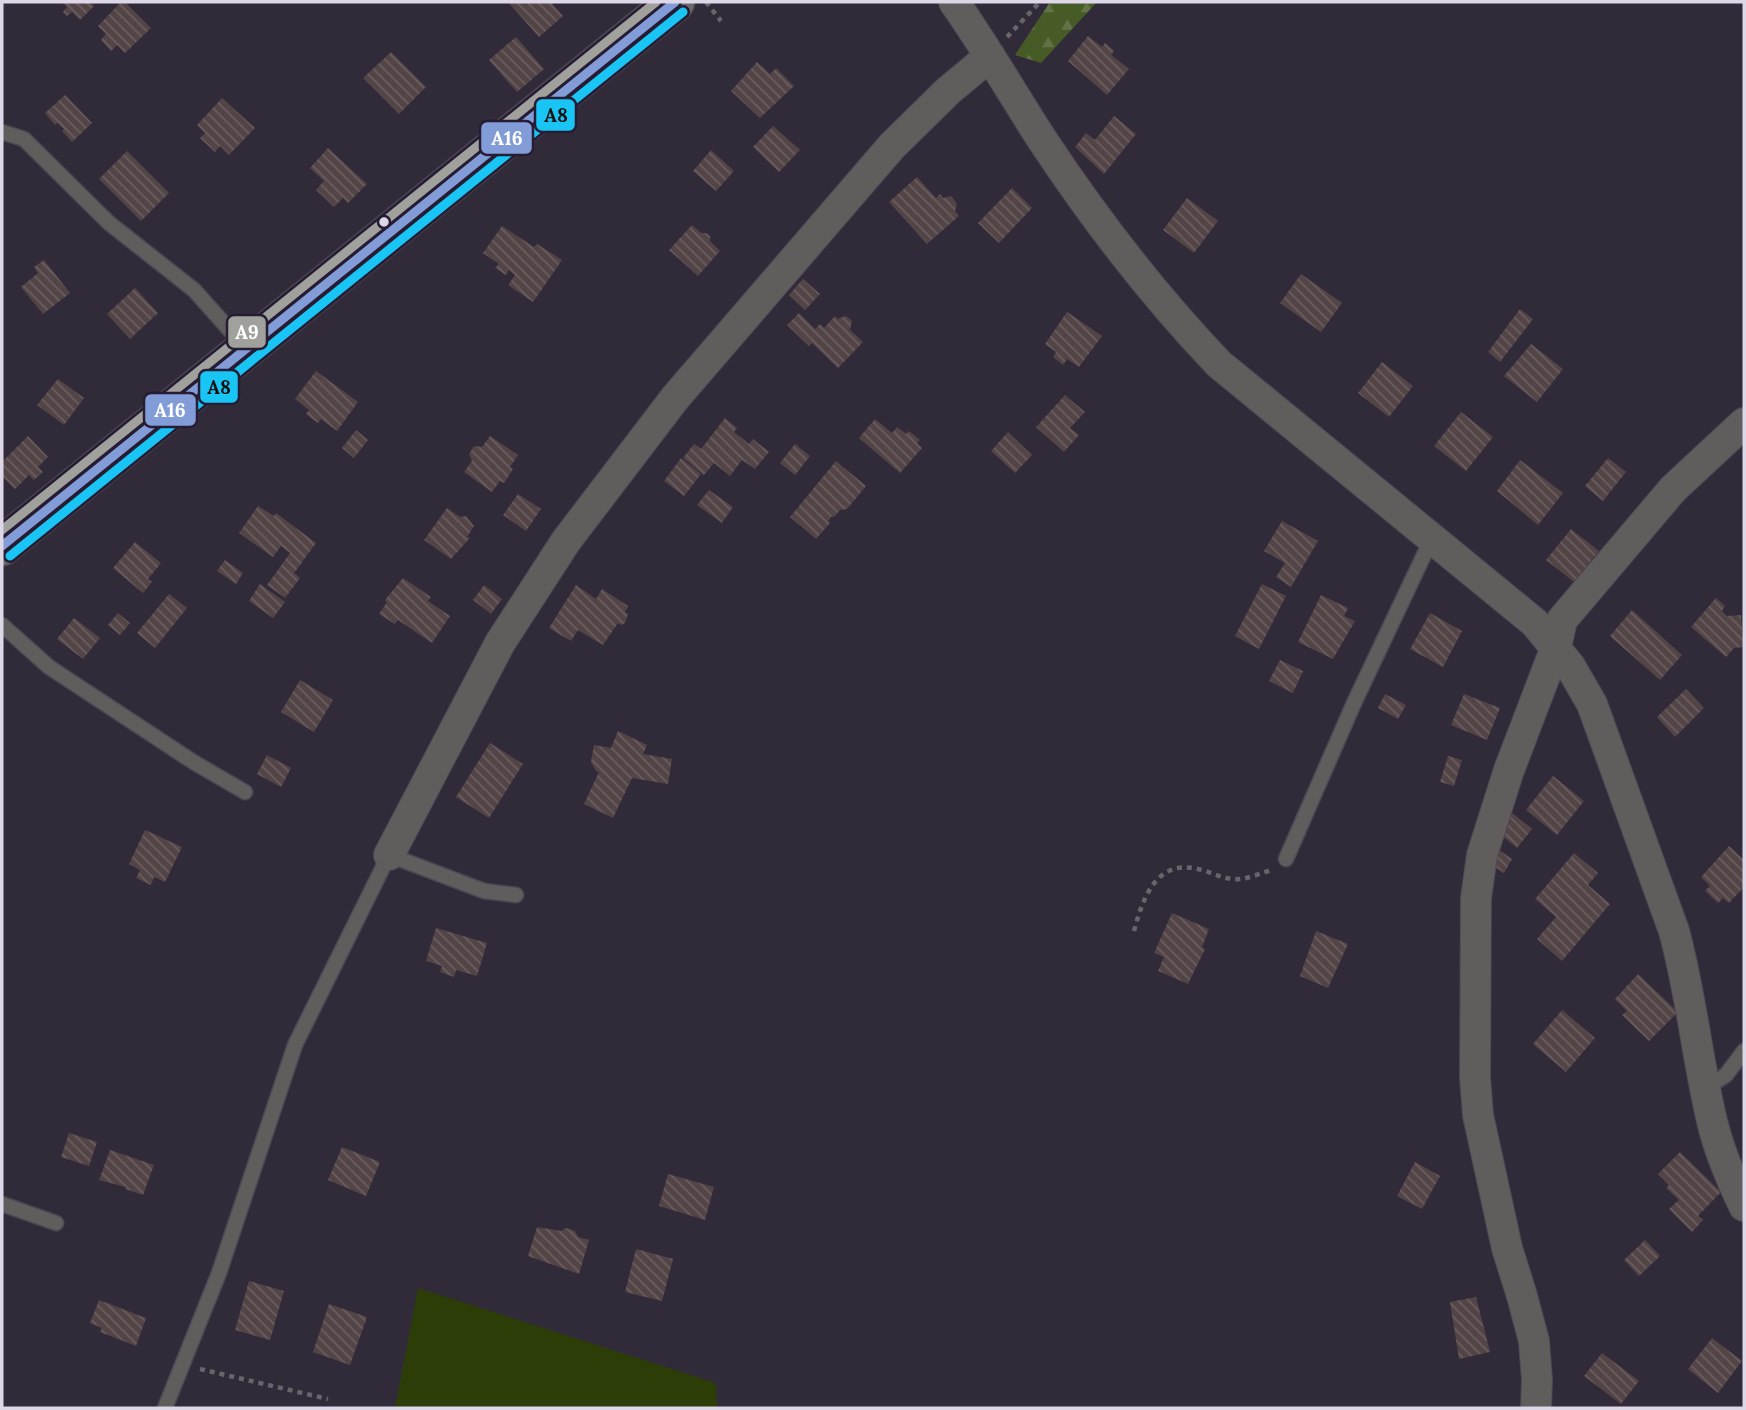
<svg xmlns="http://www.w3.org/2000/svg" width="1746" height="1410" font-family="Lora,serif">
	<defs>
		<pattern id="forest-firs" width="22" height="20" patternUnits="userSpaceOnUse" patternTransform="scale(1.75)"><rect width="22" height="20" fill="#475b27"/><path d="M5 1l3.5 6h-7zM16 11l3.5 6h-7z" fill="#617246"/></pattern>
		<pattern id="building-back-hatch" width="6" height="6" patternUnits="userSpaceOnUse" patternTransform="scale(1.75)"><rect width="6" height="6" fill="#534446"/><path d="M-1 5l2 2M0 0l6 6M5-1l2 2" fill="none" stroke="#6b5e61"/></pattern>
	</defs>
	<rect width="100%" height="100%" fill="#312b39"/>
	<path fill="#2c3d08" d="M418 1288 716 1383 717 1408H395Z"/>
	<path fill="url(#forest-firs)" d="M1050 2H1097L1041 63 1015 55Z"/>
	<path fill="url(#building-back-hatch)" d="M62 2H90L94 6 80 20 72 12 67 16 63 12 67 7Z
		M121 2H125L151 28 125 53 117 45 111 51 101 40 106 34 98 26Z
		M508 2H554L552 4 563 16 539 37Z
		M1088 36 1102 47 1105 43 1114 51 1111 55 1129 69 1107 95 1068 61Z
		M516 37 544 69 517 92 489 60Z
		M391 52 426 87 399 114 363 78Z
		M757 62 770 74 776 68 794 86 760 118 731 91Z
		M65 95 92 123 72 142 62 131 64 129 57 123 55 125 45 113Z
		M222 98 255 128 229 155 220 146 215 152 200 138 205 133 197 125Z
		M1114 116 1136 134 1104 174 1075 147 1086 133 1095 140Z
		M773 126 800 150 779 172 753 147Z
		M328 148 367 184 348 203 343 198 334 207 316 190 324 181 310 168Z
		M711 150 734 171 716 191 693 171Z
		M127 151 169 193 141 221 99 179Z
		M917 177 936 198 940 194 943 198 951 196 957 204 955 211 959 216 927 244 889 202Z
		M1012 188 1032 208 999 243 978 223Z
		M1187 198 1218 221 1194 253 1163 230Z
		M692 225 701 233H706L710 236V241L720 251 698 276 669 250Z
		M502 226 534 247 537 244 562 260 533 302 508 285 515 275 509 270 506 275 495 268 499 264 483 253Z
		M44 260 70 293 43 314 21 287 38 273 34 267Z
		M1301 274 1342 303 1321 332 1280 303Z
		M803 279 820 294 805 310 789 295Z
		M135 288 158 313 130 339 107 314Z
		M1520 309 1533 319 1500 362 1488 352Z
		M1067 312 1102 336 1079 367 1067 359 1063 365 1053 357 1056 352 1045 344Z
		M799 313 815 329 820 324 824 328 835 316 837 319 846 316 852 321 850 330 863 342 838 368 812 343 809 346 787 325Z
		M1531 344 1563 369 1537 402 1504 376Z
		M1382 362 1413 386 1389 417 1358 393Z
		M316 371 358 402 337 431 321 419 318 423 306 414 309 410 295 399Z
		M58 379 84 398 64 425 37 405Z
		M1065 395 1085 412 1070 428 1079 435 1064 452 1036 427Z
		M1461 412 1493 437 1466 471 1434 446Z
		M725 418 737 428 734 432 749 444 753 439 769 452 755 469 742 460 730 476 714 463 704 475 683 458 694 444 701 449Z
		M875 419 892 433 897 427 906 434 909 431 920 440 917 443 922 448 900 473 859 438Z
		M356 430 368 440 354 458 342 448Z
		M1008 432 1032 455 1015 473 991 451Z
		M28 436 48 457 38 467 43 472 34 480 29 475 15 489 2 476V462Z
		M490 436 518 455 510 467 513 469 504 483 500 481 492 492 464 472 472 461 469 454 474 446 482 447Z
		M795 444 810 456 795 475 780 463Z
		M681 458 701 474 684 496 664 481Z
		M1608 458 1626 472 1603 501 1585 486Z
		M1520 460 1563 493 1538 525 1497 491Z
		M836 461 866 486 847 509 840 510 834 517 832 516 828 521 830 523 816 539 790 517Z
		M709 490 733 507 722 523 697 505Z
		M518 494 541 509 526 531 503 515Z
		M258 506 274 516 276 513 316 543 294 573 300 578 285 598 267 585 290 553 281 546 273 557 239 533Z
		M447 508 460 517 466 516 474 526 467 537 470 538 451 559 424 540Z
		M1282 521 1318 541 1291 587 1276 577 1285 563 1264 551Z
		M1571 529 1599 551 1574 582 1546 560Z
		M135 542 161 563 148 579 152 582 143 593 113 568Z
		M225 560 243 573 236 584 217 571Z
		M403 578 431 597 428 601 450 616 432 643 398 620 395 624 379 614 387 602 385 600Z
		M260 584 285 602 273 618 249 601Z
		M1262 584 1286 596 1259 649 1235 636Z
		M484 585 502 599 491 614 473 600Z
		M576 585 596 599 602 589 628 606 625 612 628 614 625 623 621 625 618 623 603 645 578 630 571 641 549 628Z
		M169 594 187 608 155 648 137 633Z
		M1321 595 1348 608 1344 616 1355 621 1333 659 1298 642Z
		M1716 598 1725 606 1722 611 1727 616 1741 615 1743 647 1734 648 1726 657 1691 627Z
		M1632 610 1682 655 1660 680 1610 636Z
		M118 613 130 623 120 635 108 625Z
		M1430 613 1462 631 1443 667 1410 649Z
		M74 618 100 638 83 659 57 639Z
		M1280 660 1303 671 1293 693 1269 681Z
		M300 680 333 700 314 732 281 712Z
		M1686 689 1704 708 1675 737 1657 717Z
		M1385 694 1406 705 1398 719 1378 708Z
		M1464 694 1500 708 1487 740 1451 725Z
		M618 731 647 745 643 754 672 759 668 784 632 778 613 818 584 804 599 772 596 771 591 762 594 745 611 748Z
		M490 743 523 764 489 818 456 797Z
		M267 755 291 768 281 787 257 774Z
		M1448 756 1462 760 1454 786 1440 782Z
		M1553 776 1584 801 1557 835 1526 810Z
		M1511 812 1532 829 1517 848 1496 831Z
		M145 830 182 847 165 882 154 877 151 885 136 878 140 870 129 864Z
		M1729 846 1744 860V887L1729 903 1723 898 1718 903 1705 891 1710 886 1701 877Z
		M1499 850 1512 859 1504 873 1490 864Z
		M1574 853 1598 873 1588 885 1610 904 1562 961 1537 939 1556 917 1535 899Z
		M1172 913 1209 929 1202 947 1205 949 1188 984 1158 971 1164 957 1154 953Z
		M436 928 487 943 477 976 456 970 454 977 440 972 442 966 426 961Z
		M1316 931 1348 944 1328 988 1300 976Z
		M1638 974 1678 1012 1649 1041 1622 1015 1627 1011 1615 999Z
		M1562 1010 1595 1038 1566 1072 1533 1044Z
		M69 1133 97 1142 89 1166 61 1157Z
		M342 1147 380 1162 366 1196 328 1180Z
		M110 1150 154 1165 143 1195 125 1189 126 1187 99 1180Z
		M1680 1152 1721 1192 1698 1216 1703 1220 1692 1232 1669 1209 1679 1200 1666 1188 1669 1185 1658 1174Z
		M1415 1162 1440 1176 1422 1209 1397 1196Z
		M668 1174 714 1187 705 1220 659 1206Z
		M537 1227 561 1231 566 1228 575 1231 578 1237 589 1240 579 1274 528 1256Z
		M1645 1240 1660 1256 1639 1276 1624 1260Z
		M636 1249 673 1259 662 1301 625 1292Z
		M249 1281 284 1291 270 1340 235 1330Z
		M1476 1297 1490 1352 1459 1359 1450 1302Z
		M99 1300 146 1318 136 1346 100 1332 102 1328 90 1323Z
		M329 1304 367 1317 350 1365 313 1352Z
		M1712 1338 1742 1361 1718 1393 1688 1369Z
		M1602 1353 1639 1381 1621 1404 1584 1376Z"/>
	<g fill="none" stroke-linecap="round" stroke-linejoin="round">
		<g stroke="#4d4754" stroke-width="17">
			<path id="lane" d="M2 132 24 139 109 223 194 290 245 347
				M2 625 49 667 195 763 245 792
				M1286 859 1354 703 1432 538
				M1706 1088 1726 1075 1744 1051
				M2 1204 56 1223
				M165 1408 219 1273 295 1045 389 855 484 891 516 895"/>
		</g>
		<g stroke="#4d4754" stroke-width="32">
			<path id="street" d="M954 2C986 47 1013 95 1043 141 1096 221 1153 295 1219 364L1535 623 1570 666 1592 704 1674 931C1691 993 1697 1058 1712 1121 1719 1151 1731 1179 1744 1206
				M389 855 500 643 566 541 675 398 892 146 948 91 990 56
				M1536 1408 1537 1380 1534 1341 1522 1296 1507 1248 1478 1115 1475 1077 1476 898 1482 855 1509 770 1556 647 1562 620 1673 489 1744 423"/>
		</g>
		<g stroke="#4d4754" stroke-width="41">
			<path id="secondary" d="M2 546 675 2"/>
		</g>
		<path stroke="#696669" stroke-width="4.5" stroke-dasharray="5 5" stroke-linecap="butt" d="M706 2 721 21
			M1007 37 1040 2
			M1134 931C1143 898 1156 859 1198 869 1212 872 1226 881 1240 879 1250 878 1262 873 1271 870
			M200 1369 328 1399"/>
		<use href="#lane" stroke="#615d5d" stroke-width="14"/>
		<use href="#street" stroke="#615d5d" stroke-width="30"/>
		<use href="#secondary" stroke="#6e6867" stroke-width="38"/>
		<g stroke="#261c34" stroke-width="14">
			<path id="bus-1" d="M2 546 675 2"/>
		</g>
		<g stroke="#261c34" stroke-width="14">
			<path id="bus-2" d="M10 556 683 12"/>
		</g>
		<g stroke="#261c34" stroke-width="14">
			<path id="bus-3" d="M2 530 656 2"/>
		</g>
		<use href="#bus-1" stroke="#829cd8" stroke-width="9"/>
		<use href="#bus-2" stroke="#18c5f4" stroke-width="9"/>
		<use href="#bus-3" stroke="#a0a09d" stroke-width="9"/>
	</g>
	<circle fill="#ddd7e8" stroke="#261c34" stroke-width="2.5" cx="384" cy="222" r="6"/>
	<g stroke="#261c34" stroke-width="2.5">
		<rect x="535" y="98" width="41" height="34" rx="7" fill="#18c5f4"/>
		<rect x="480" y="121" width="53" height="34" rx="7" fill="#829cd8"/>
		<rect x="227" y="315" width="40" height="34" rx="7" fill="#a0a09d"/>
		<rect x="199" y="370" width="40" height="34" rx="7" fill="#18c5f4"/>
		<rect x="144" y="393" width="53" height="34" rx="7" fill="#829cd8"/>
	</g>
	<g font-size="19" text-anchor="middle" font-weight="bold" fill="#fff">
		<text x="507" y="145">A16</text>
		<text x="247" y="339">A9</text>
		<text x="170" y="417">A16</text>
	</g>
	<g font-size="19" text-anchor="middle" font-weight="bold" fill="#111">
		<text x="556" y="122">A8</text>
		<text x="219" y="394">A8</text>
	</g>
	<rect width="1746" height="1410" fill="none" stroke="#ddd7e8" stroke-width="7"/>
</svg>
